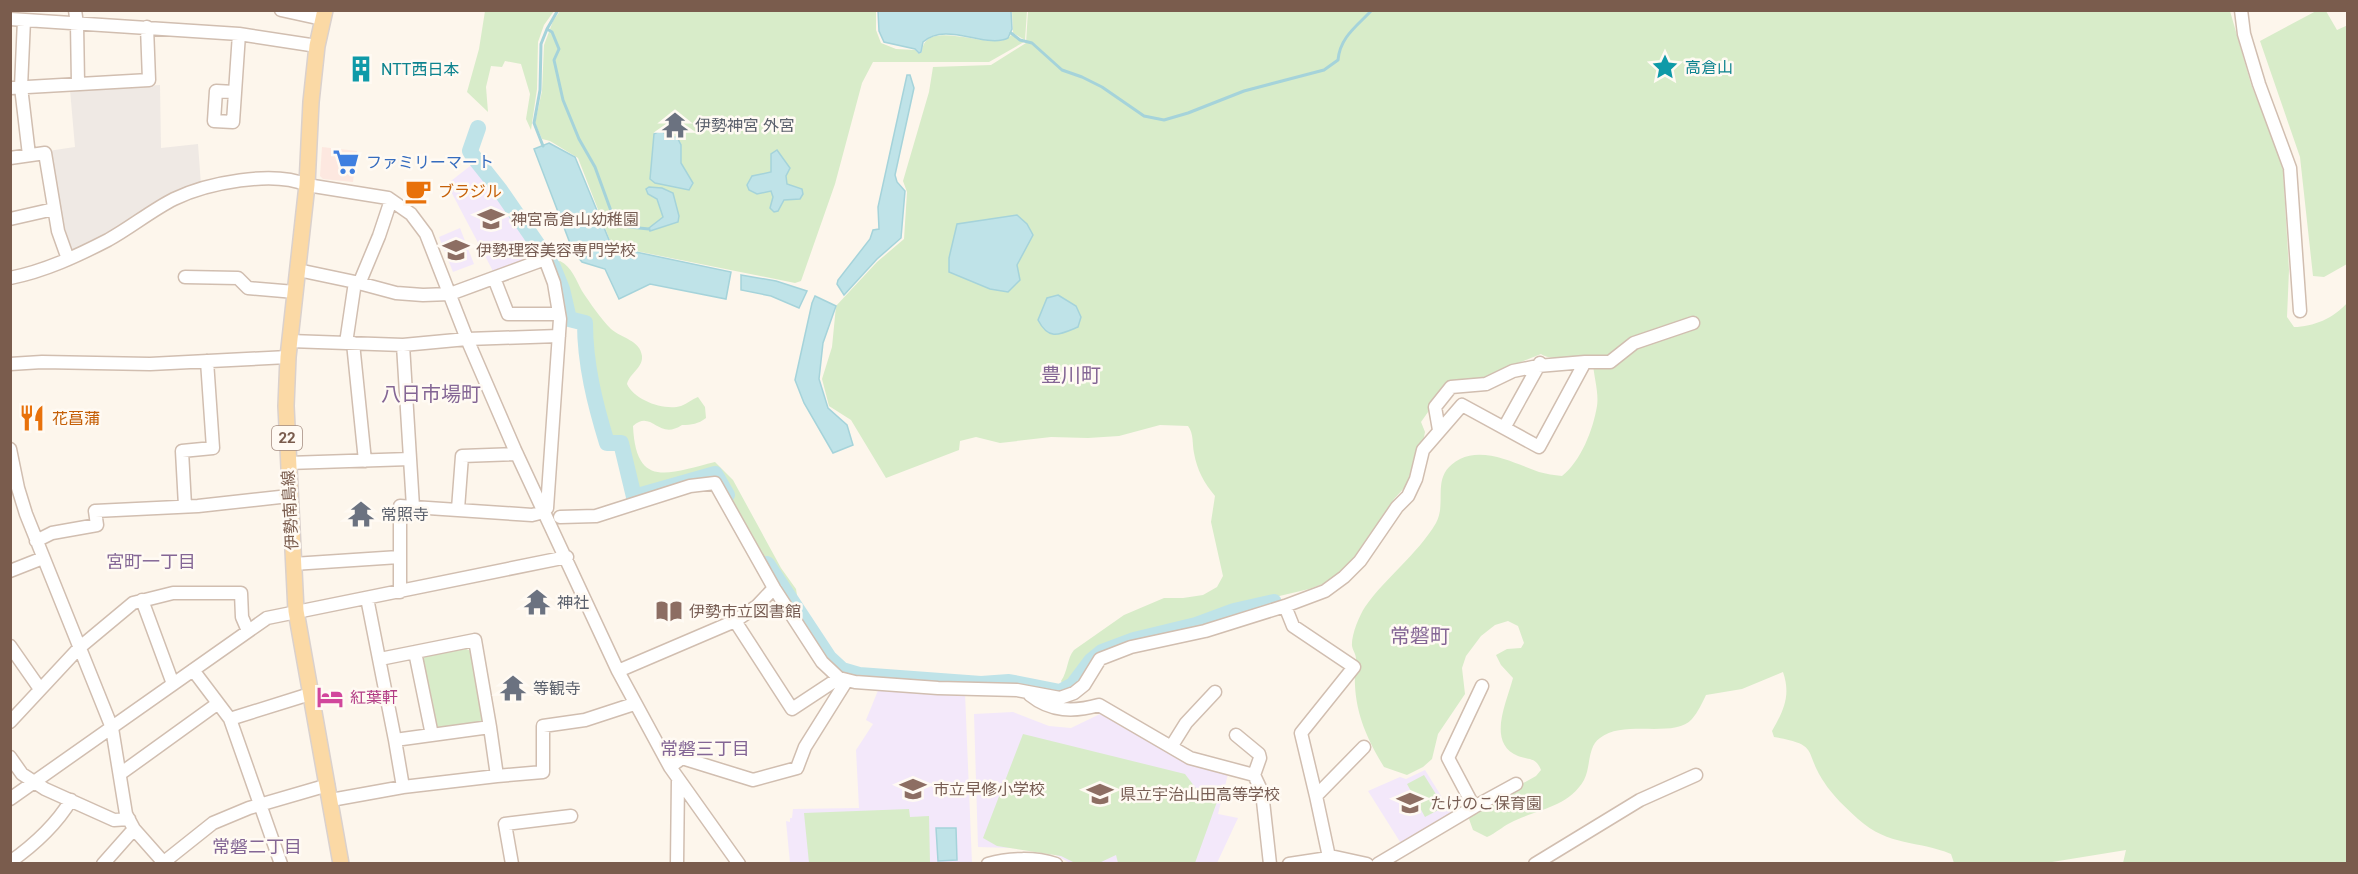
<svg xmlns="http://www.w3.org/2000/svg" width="2358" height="874" font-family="Roboto,'Noto Sans JP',sans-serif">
	<rect width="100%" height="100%" fill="#fdf6ec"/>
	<path fill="#fde8e0" d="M322 147 357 151 353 182 323 179 320 176Z"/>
	<path fill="#efe9e4" d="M160 85 161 148 198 144 201 185 103 236 70 251 48 151 75 147 70 90Z"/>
	<path fill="#f3e8fa" d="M474 163 541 254 494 273 447 184Z
		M460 228 474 264 453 272 439 237Z
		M879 688 965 693 972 863H790L786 821 790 822V818H792L793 809 859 808 856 750 873 724 866 720Z
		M1013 712 1049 726 1071 728 1100 714 1183 760 1228 774 1218 814 1238 818 1217 863H1070L1045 849 978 847 974 714Z
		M1425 770 1453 815 1402 845 1368 791 1400 777 1406 779Z"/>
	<path fill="#d8ecc9" d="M2318 10 2326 11 2337 30 2348 25 2347 264 2324 277 2313 276 2300 157 2260 41Z
		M485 11H554L544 25 538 42 537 89 531 130 526 119 530 94 521 64 505 61 502 67 491 66 486 87 488 112 467 92 479 49Z
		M560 11H876V30L881 43 896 49 915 50 919 54 922 52C924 14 998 55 1011 35L1024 42 989 62H873L862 83 835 184 801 281 795 283 616 247 611 243 578 158 550 141 542 139 535 123 542 91 544 45 553 21Z
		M1012 11H1027L1025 40 1013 33Z
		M1028 11H2230L2251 84 2275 145 2283 170 2289 270 2287 317 2294 327C2313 327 2334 318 2347 303V863H2123L2126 850 2046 863H1954L1951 854C1918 840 1889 847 1858 819 1847 809 1832 795 1824 782 1803 751 1821 745 1774 737L1772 731C1784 710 1791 695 1783 672L1742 689 1706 695C1702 703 1698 712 1692 719 1675 739 1624 719 1600 738 1587 747 1591 767 1584 780 1568 808 1536 809 1510 823 1502 827 1496 833 1487 837L1473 830 1469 819 1477 809 1536 776 1541 770C1536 757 1529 760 1518 756 1486 743 1507 702 1513 678L1501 665 1496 655 1507 649 1521 648 1524 643 1518 626 1508 621 1495 625 1481 636 1466 656 1462 668 1465 694 1438 734 1432 759 1423 767 1407 775 1384 767C1362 731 1351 701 1356 659 1356 654 1353 651 1352 646 1351 636 1359 616 1365 607 1386 577 1417 555 1436 523 1448 501 1429 475 1460 459 1485 447 1516 464 1539 472 1546 474 1554 475 1562 476 1581 461 1593 430 1597 406 1599 393 1594 377 1593 364 1574 352 1554 363 1541 354L1503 369 1435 402 1421 422 1425 432 1423 442 1405 487 1394 499 1350 563 1331 581 1309 589 1250 603 1187 624 1125 640 1091 655 1069 682 1063 685 1061 681C1068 671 1067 658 1074 650L1124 615 1164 598H1183L1203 595 1217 587 1223 576 1211 522 1215 496C1204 483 1197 470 1194 453 1192 443 1194 434 1188 426L1160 425 1119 436 1088 438 1051 437 1000 443 976 437 960 441 959 450 886 478 851 420 829 406 822 379 832 347 836 306 877 262 904 239 907 192 903 181 929 92 933 67 991 65 1026 43Z
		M560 261C572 267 576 280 582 291 590 303 601 319 611 329 621 338 640 340 642 356 643 368 630 373 627 384 634 400 664 411 681 406 687 404 692 399 698 397L705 407 706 418C698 424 692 425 682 425 658 441 652 409 633 426 636 490 669 473 715 462L733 480 781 568 796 589 798 601C779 592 730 497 716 473L635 495 622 441H609L591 368 587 321 571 316 557 262Z
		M466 649 471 651 484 720 479 724 438 730 434 725 422 661 425 656Z
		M1023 734 1185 774 1198 791 1218 799 1195 863H1118L1116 855 1099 863H1075L1061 856 997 846 983 838Z
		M1424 775 1444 807 1425 817 1407 784Z
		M909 809 910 817 929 816 930 863H809L804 813Z"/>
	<path fill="#bfe3e8" stroke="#a5d3da" stroke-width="1.5" d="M878 11H1011L1012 29 1008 38C986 49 946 21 923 42L921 52 919 53 915 49 884 42 879 31Z
		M907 75H910L914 88 895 175 897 182 905 191 901 238 877 259 844 295 837 284 838 280 870 239 873 230 879 229 878 207Z
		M661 130 668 137H677L681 145V163L693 183 689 190 655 183 650 179 654 134Z
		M549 143 575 157 612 247 731 272 726 299 650 284 619 299 605 269 582 262 573 251 534 149Z
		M777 150 790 168 786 176 787 184 802 189 803 194 800 199 784 200 778 211 774 212 770 208 773 197 771 191 757 194 749 190 747 185 752 176 771 172V154Z
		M649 187 662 188 673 193 679 216 678 222 650 231 649 228 663 217 657 199 648 194 646 189Z
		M1017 215 1027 224 1033 235 1017 265 1020 280 1008 292 990 289 949 272V258L957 224Z
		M741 275 776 281 807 291 799 308 771 296 741 290Z
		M1058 295 1076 306 1081 317 1078 327C1059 335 1049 341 1038 320L1047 298Z
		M815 296 836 306 823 343 819 379 828 408 847 425 853 445 833 453 804 403 795 380 812 303Z
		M936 828H956L957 860 938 861Z"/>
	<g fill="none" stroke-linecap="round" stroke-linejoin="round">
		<path stroke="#a5d3da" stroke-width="3" d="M547 29 552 32 559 49 554 60 563 100 579 139 595 167 615 222 629 227 649 229
			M1011 33 1020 40 1032 43 1062 70 1082 77 1102 87 1144 116 1164 120 1188 113 1244 91 1324 70 1338 60C1340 37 1357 26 1372 10
			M543 146 534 123 540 90 541 44 547 29 558 10"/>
		<path stroke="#bfe3e8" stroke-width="16" d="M478 128 470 151 473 156 500 190 553 267 562 289 569 319 585 323C585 364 595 404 607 443H621L634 497 715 474 727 495
			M767 564 829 658 842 670 859 675 981 684 1009 682 1060 692 1073 685 1091 661 1102 652 1134 640 1196 625 1234 611 1274 602"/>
		<g stroke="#d1beb0" stroke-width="15">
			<path id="minor" d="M75 10 77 24 78 83
				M281 10 322 19
				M2241 10 2244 34 2259 84 2290 168 2300 311
				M10 19 239 34 317 46
				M24 20 21 87 29 155
				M10 88 149 80 147 27
				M235 92 216 91 214 121 233 122 239 34
				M10 158 45 153 58 231 68 259
				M10 219 54 209
				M298 270 355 282 346 343
				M185 277 238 278 248 288 295 292
				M10 278C45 271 77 256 108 240 130 228 152 210 174 199 207 183 273 170 307 185L388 198 411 214 426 234 467 339 515 450 618 671 670 767 739 864
				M494 278 508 314H559
				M355 282 396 293 423 295 450 294 545 259 554 283 560 319 547 508 544 512 532 515 413 507
				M359 284 379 236 391 200
				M290 341 403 345 467 339 559 336
				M353 343 365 461
				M1585 362H1610L1634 343 1693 323
				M10 364 42 362 150 364 288 357
				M1504 428 1540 363
				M10 449 18 488 26 514 112 728 126 814 134 829 165 864
				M288 463 410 459
				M185 506 182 451 213 448 207 361
				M458 509 462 456 517 454
				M560 517 596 516 690 486 715 483 774 588 822 662 839 678 855 682 938 688 1017 690 1060 698 1074 693 1084 685 1100 659 1131 647 1205 631 1285 606 1325 591 1344 577 1360 561 1397 507 1408 496 1416 479 1423 450 1462 405 1539 447 1585 362 1538 366 1513 371 1486 384 1451 387 1435 407 1439 430
				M36 541 52 533 97 525 95 511 198 506 289 496
				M293 564 399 557
				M10 571 43 558
				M400 592V506L413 507 403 345
				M367 598 395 740 490 727 475 640 380 659
				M142 600 173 684
				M1285 606 1293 626 1354 667 1301 733 1316 796
				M735 621 792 709 839 678
				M10 646 40 689
				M415 652 432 735
				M193 670 230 719 281 864
				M618 671 735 621 757 606 774 588
				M1030 695C1051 712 1074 712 1099 705L1190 758 1254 775 1262 792 1270 864
				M230 719 310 694
				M10 722 79 648 133 603 173 593H241L242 617 248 631
				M490 727 497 776 543 772V726L585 720 634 704
				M1236 735 1259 754 1260 758 1254 775
				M395 740 403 787
				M1171 747 1186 723 1215 692
				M10 757 22 774 45 789 114 820 129 819
				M670 767 682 758 753 780 797 768 805 747 847 680
				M120 774 217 704
				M10 799 267 618 567 557
				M331 800 403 787 497 776
				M1474 807 1516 784
				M1329 857 1316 796 1364 747
				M10 862C34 845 56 825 71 800
				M164 862 213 823 249 808 328 785
				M103 864 134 829
				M512 864 505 824 571 816
				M677 864 678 779
				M988 864C1009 858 1035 857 1056 864
				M1289 864 1335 857 1367 864
				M1378 864 1474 807 1448 758 1482 686
				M1535 864 1640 800 1696 775"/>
		</g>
		<g stroke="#dad1cd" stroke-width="18">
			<path id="major" d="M325 10 317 46 311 102 307 185 288 357 286 406 296 611 341 864"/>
		</g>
		<use href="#minor" stroke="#fff" stroke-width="12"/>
		<use href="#major" stroke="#fbd9a5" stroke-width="15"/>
	</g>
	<defs>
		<g id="sight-bare" transform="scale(2.07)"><path d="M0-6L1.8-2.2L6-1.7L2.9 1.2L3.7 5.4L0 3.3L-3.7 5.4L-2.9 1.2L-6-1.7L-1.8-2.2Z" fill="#0f9aa8" stroke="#fffaf3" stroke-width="2.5" paint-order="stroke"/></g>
		<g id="building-bare" transform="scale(2.07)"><path d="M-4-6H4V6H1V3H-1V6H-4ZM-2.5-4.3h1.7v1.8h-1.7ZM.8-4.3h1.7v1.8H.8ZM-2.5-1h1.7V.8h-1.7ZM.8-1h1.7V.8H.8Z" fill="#0f9aa8" stroke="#fffaf3" stroke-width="2.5" paint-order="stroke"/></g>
		<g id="temple-bare" transform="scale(2.07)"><path d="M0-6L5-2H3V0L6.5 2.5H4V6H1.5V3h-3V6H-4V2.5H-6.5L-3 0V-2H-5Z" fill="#6b7280" stroke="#fffaf3" stroke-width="2.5" paint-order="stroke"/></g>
		<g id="supermarket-bare" transform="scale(2.07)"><path d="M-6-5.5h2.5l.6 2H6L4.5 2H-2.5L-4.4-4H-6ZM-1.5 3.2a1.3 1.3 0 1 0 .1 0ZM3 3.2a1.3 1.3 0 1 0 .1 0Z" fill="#3f7fe0" stroke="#fffaf3" stroke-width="2.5" paint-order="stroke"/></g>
		<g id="cafe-bare" transform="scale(2.07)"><path d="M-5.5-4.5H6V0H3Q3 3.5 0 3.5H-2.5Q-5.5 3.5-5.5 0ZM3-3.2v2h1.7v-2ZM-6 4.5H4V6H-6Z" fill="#e8710a" stroke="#fffaf3" stroke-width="2.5" paint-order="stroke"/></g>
		<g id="school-bare" transform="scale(2.07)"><path d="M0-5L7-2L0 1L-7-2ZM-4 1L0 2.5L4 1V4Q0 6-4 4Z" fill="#8d6e63" stroke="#fffaf3" stroke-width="2.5" paint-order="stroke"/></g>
		<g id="university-bare" transform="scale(2.07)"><path d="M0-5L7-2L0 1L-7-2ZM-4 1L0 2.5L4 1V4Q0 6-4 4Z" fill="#8d6e63" stroke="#fffaf3" stroke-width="2.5" paint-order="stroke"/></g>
		<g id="restaurant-bare" transform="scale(2.07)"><path d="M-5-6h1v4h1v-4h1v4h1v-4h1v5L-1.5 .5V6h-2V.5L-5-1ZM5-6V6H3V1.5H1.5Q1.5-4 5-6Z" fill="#e8710a" stroke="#fffaf3" stroke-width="2.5" paint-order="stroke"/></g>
		<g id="library-bare" transform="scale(2.07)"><path d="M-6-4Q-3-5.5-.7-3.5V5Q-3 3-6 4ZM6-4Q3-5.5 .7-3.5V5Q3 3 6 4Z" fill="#8d6e63" stroke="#fffaf3" stroke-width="2.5" paint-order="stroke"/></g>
		<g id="hotel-bare" transform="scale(2.07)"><path d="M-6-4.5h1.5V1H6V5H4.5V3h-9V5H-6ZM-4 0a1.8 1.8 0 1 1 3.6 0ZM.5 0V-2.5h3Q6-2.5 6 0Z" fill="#d1479c" stroke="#fffaf3" stroke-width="2.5" paint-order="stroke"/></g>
	</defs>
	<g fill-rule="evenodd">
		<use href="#sight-bare" x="1665" y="67"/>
		<use href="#building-bare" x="361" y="69"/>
		<use href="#temple-bare" x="675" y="125"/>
		<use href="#supermarket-bare" x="346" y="162"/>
		<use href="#cafe-bare" x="418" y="191"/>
		<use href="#school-bare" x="491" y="219"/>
		<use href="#university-bare" x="456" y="250"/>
		<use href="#restaurant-bare" x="32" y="418"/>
		<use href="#temple-bare" x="361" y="514"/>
		<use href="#temple-bare" x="537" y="602"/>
		<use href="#library-bare" x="669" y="611"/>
		<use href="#temple-bare" x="513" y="688"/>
		<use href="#hotel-bare" x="330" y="697"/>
		<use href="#school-bare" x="913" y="789"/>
		<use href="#school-bare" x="1100" y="794"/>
		<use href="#school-bare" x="1410" y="803"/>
	</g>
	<g text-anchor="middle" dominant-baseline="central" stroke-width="5" stroke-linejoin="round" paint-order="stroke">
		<rect fill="#fffaf3" stroke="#a28b7f" stroke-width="1.5" x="272" y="426" width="30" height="24" rx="4.5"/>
		<g font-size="15" font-weight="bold" fill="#7a5c4d">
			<text x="287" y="438">22</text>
		</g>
		<g font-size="16" fill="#0d838f" stroke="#fffaf3" text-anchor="start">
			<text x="1685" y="67">高倉山</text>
			<text x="381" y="69">NTT西日本</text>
		</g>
		<g font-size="16" fill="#5b616d" stroke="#fffaf3" text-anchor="start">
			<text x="695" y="125">伊勢神宮 外宮</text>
			<text x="381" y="514">常照寺</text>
			<text x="557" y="602">神社</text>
			<text x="533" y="688">等観寺</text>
		</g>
		<g font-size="16" fill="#366cbe" stroke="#fffaf3" text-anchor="start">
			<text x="366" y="162">ファミリーマート</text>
		</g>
		<g font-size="16" fill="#c56008" stroke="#fffaf3" text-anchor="start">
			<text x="438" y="191">ブラジル</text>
			<text x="52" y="418">花菖蒲</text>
		</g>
		<g font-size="16" fill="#785e54" stroke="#fffaf3" text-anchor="start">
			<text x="511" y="219">神宮高倉山幼稚園</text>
			<text x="476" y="250">伊勢理容美容専門学校</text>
			<text x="689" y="611">伊勢市立図書館</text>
			<text x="933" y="789">市立早修小学校</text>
			<text x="1120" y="794">県立宇治山田高等学校</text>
			<text x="1430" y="803">たけのこ保育園</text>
		</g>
		<g font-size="16" fill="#7a5c4d" stroke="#fffaf3">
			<text transform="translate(290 510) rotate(-93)">伊勢南島線</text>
		</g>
		<g font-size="16" fill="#b23c85" stroke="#fffaf3" text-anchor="start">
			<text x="350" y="697">紅葉軒</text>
		</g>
		<g font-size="18" fill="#846695" stroke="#fffaf3">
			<text x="151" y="561">宮町一丁目</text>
			<text x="705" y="748">常磐三丁目</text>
			<text x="257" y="846">常磐二丁目</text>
		</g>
		<g font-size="20" fill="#846695" stroke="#fffaf3">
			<text x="1071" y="375">豊川町</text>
			<text x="431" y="394">八日市場町</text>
			<text x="1420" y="636">常磐町</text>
		</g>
	</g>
	<rect width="2358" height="874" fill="none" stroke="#7a5c4d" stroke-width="24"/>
</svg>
